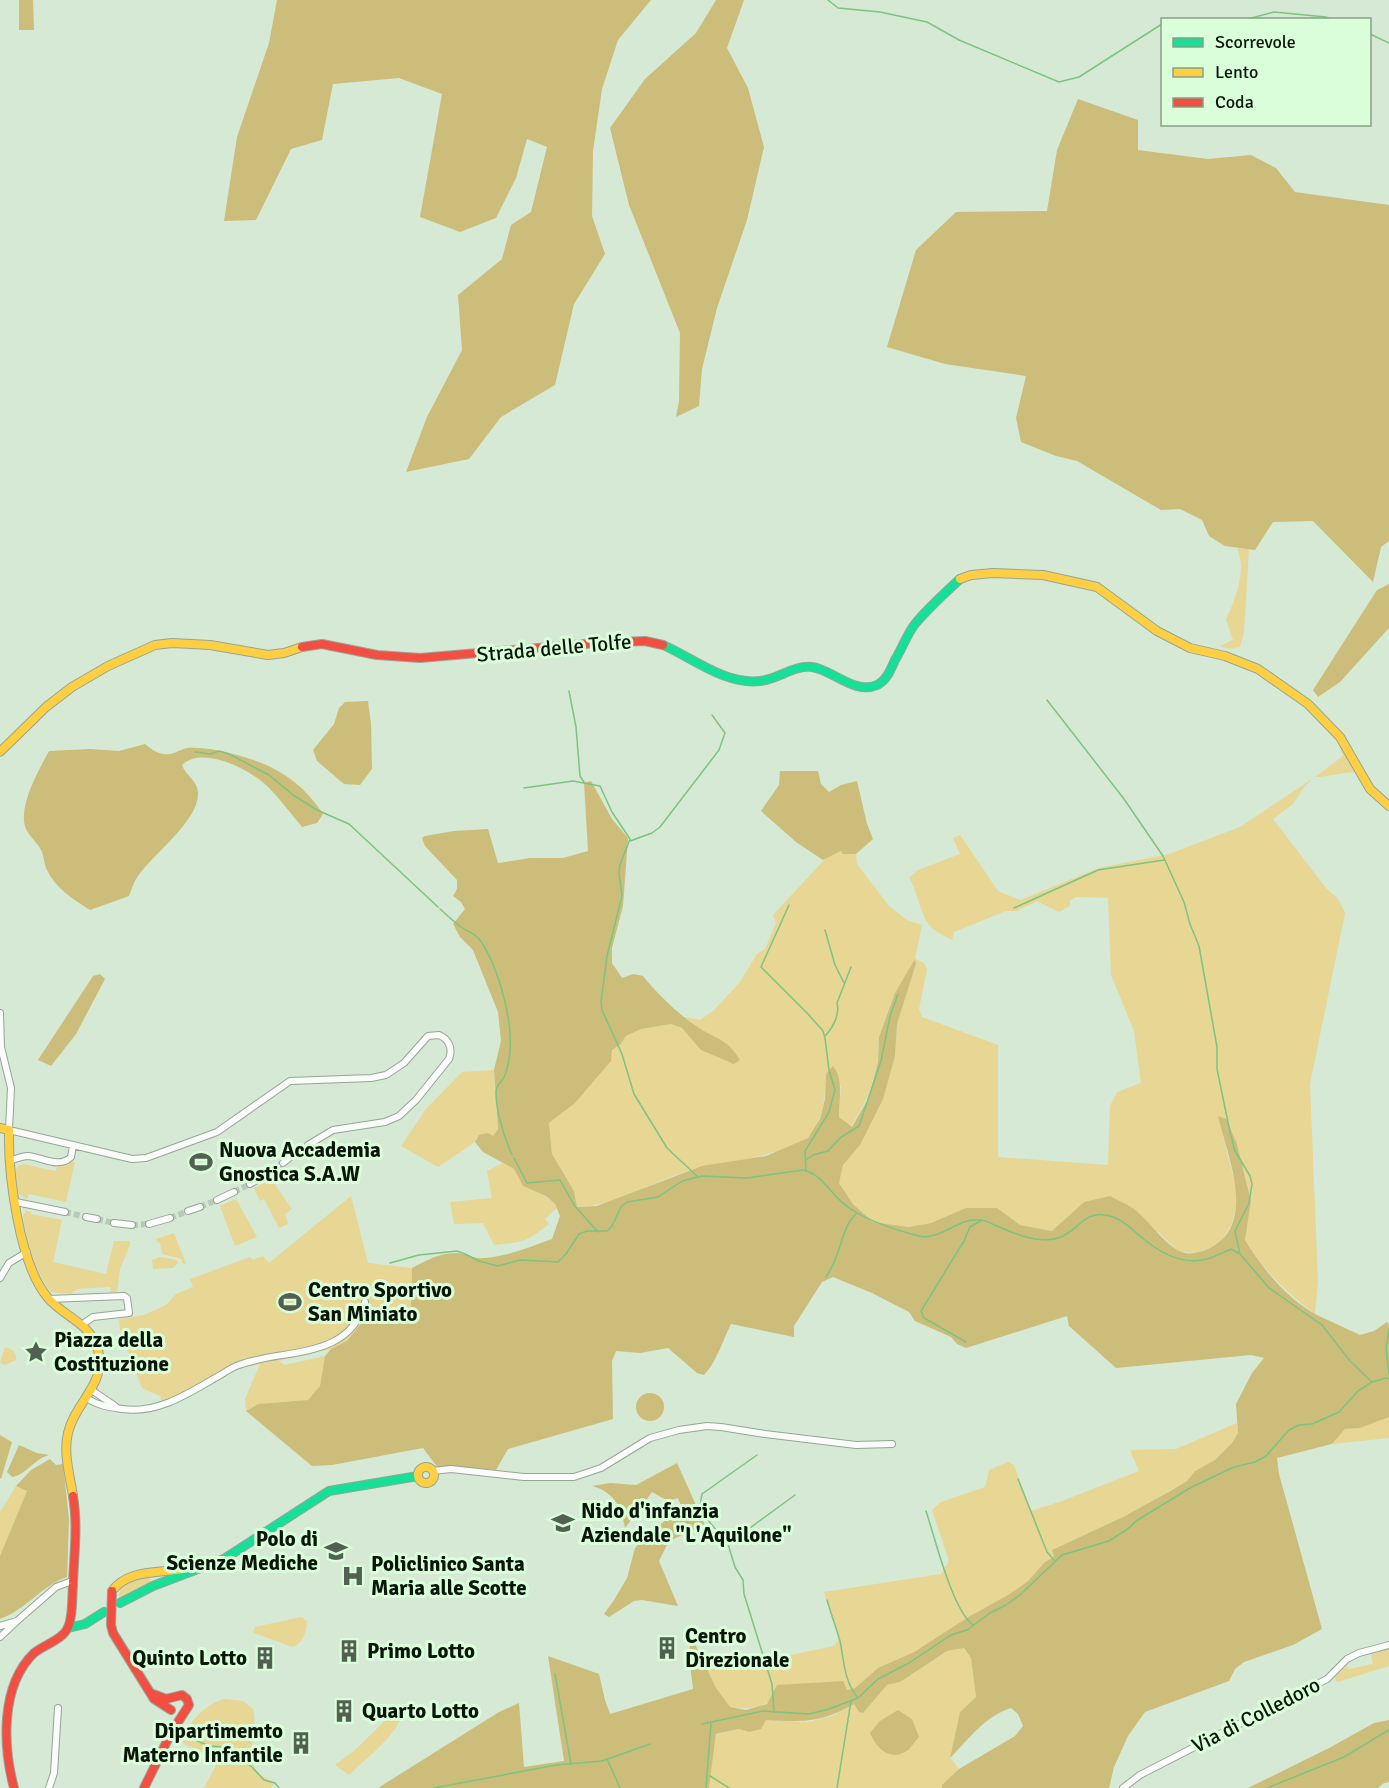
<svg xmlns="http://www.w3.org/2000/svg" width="1389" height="1788" font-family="Signika,sans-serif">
	<rect width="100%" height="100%" fill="#d5e9d5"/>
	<path fill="#e7d694" d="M1237 548 1249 549 1244 632 1240 647 1230 649 1220 646 1233 640 1226 619C1236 599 1247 569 1237 548Z
		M1336 738 1353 763 1357 772C1342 772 1330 777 1315 777L1343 756Z
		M1312 779 1304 787 1293 804 1273 819 1326 888 1339 900 1345 913 1310 1084 1318 1282 1315 1314C1287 1293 1263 1270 1245 1240L1251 1200 1237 1144 1222 1132 1236 1187 1237 1205 1232 1223 1220 1243 1198 1253 1179 1252 1158 1232 1084 1202 1052 1231 1020 1225 996 1208H966L931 1223 907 1227 873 1222 853 1204 839 1183 843 1165 860 1145 895 1056 897 1024 916 964 915 960 895 993 879 1037 878 1062 869 1094 851 1127 839 1117 841 1086 826 1074C825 1094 824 1124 807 1138 804 1141 799 1142 795 1144 760 1160 722 1162 685 1172 648 1183 617 1206 577 1207L574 1191 552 1154 549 1123 575 1103 611 1061 612 1050 620 1045 626 1036 641 1029 671 1024 682 1028 702 1050 740 1060C732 1044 720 1040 705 1032 698 1028 691 1022 685 1017L700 1020 714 1010 740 982 757 954 765 949 776 923 773 915 826 858 842 851 844 854H856L857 864 889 906 907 920 922 925 915 959 924 963 927 969 919 1009 922 1017 998 1045V1157L1108 1165 1110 1106 1117 1092 1141 1083 1134 1031 1111 975 1108 898 1076 897 1070 901V906L1059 912 1037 901 1017 911H1006L954 932 952 940C945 936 936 932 931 927 921 918 918 891 909 878L918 870 960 854 953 838 960 835 998 891 1020 900 1099 868 1169 854 1240 827Z
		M494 1070 498 1129 493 1136 477 1137 475 1142 438 1167 401 1146 426 1109 462 1072Z
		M71 1161 75 1162 66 1202 29 1194 27 1199 19 1194 15 1172 18 1166 23 1164 55 1171 59 1165 67 1164Z
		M503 1163 514 1169 523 1186 541 1193 555 1204 557 1208 545 1219 549 1224C525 1243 523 1242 494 1245L483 1223 454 1224 450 1202 492 1198 487 1171Z
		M271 1179 292 1209 285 1214 288 1224 279 1228 264 1199 260 1201 254 1188Z
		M351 1196 368 1263 412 1268 411 1307 369 1313 347 1341 331 1349 278 1361 285 1365 325 1356 320 1386 308 1400 258 1404 246 1411 245 1399 260 1364 240 1368 164 1408 160 1396 142 1388 120 1331 119 1319 144 1315 166 1305 176 1294 193 1287 190 1279 250 1257 253 1260 263 1256 269 1263Z
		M236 1199 257 1237 235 1246 220 1206Z
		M26 1211 31 1212V1214L62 1220 53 1262 106 1274 114 1241H130V1245L120 1269 117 1292 111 1293 110 1287 77 1289 71 1294 51 1292C35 1272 27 1241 23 1216Z
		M174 1233 186 1264 182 1263V1259L162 1254 160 1243 157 1242 156 1239Z
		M160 1257 177 1260 178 1263 173 1268 153 1269 152 1260Z
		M5 1347C12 1349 17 1352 16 1360L5 1365 0 1363Z
		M1389 1417V1438L1332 1444 1345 1429 1360 1428Z
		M1237 1423 1238 1433 1232 1443 1215 1460 1195 1471 1187 1481 1123 1517 1052 1550 1054 1557 1045 1562 1028 1581 1008 1595 970 1616 914 1652 878 1668 855 1688 847 1690 842 1681C830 1683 816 1681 805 1685 775 1695 765 1713 729 1707L716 1688 700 1654 747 1658 781 1657 834 1646 839 1639 824 1592 941 1574 949 1561 932 1510 941 1502 985 1487 989 1470 1008 1462 1014 1465 1031 1511 1062 1501 1139 1471 1130 1450 1176 1449Z
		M16 1486 27 1491 0 1556V1512Z
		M149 1577 151 1582 119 1598C119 1579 133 1579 149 1577Z
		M301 1617 307 1621C306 1632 304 1642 293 1647L254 1633 253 1631 255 1627Z
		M964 1648 971 1658 976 1697 960 1712 950 1757 959 1769 942 1785V1788H709L716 1735 739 1729 749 1732 766 1720 808 1722 832 1716 854 1704 859 1712 863 1713 887 1685 900 1682 947 1651Z
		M1389 1648V1666L1337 1682 1335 1677 1347 1666 1349 1669 1373 1664 1371 1655Z
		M223 1699 243 1701 253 1709C260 1739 235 1769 275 1782L271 1788H204L219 1760 183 1743C186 1723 204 1706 223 1699Z
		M405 1704C401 1734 369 1755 349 1775L335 1765 355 1750 394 1712 396 1713Z"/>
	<path fill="#ccbd7b" d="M19 0H33L34 30H19Z
		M277 0H651L618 40 602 89 593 151 592 216 605 254 574 304 555 385 501 417 469 459 406 472 427 417 462 350 458 295 502 259 511 225 531 212 547 147 527 139 516 178 496 218 460 232 420 217 442 94 399 78 333 84 322 140 291 149 256 220 224 221 237 137 269 43Z
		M716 0H744L727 48 748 88 764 147 747 220 717 308 702 369 699 406 676 417 679 401 680 333 629 205 610 128 645 79 696 33Z
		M1078 99 1138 120V150L1208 159 1251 155 1276 168 1295 192 1389 205V541L1381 547 1373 582 1313 521 1273 522 1255 550 1225 546 1209 536 1202 520 1180 509 1161 510 1077 461 1056 456 1021 442 1016 418 1026 376 945 364 887 347 916 250 956 212 1047 211 1057 150Z
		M1389 584V628L1340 682 1318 697 1313 690 1377 590Z
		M368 701 371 724 372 769 360 785 344 784 317 761 313 750 334 724 339 708 345 702Z
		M145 744C153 751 163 757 174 753 178 751 183 749 187 748 203 747 218 750 233 754 271 763 301 780 323 814L317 823 302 827C291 814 281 800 269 788 252 770 203 745 182 765 185 775 197 780 198 792 200 821 151 855 136 879 133 884 131 891 129 896L90 910C73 899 56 889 47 870 44 864 44 857 42 852 38 843 30 837 26 829 17 807 39 770 49 751L90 749 119 751Z
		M780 771H818L821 784 829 792 841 785 857 781 867 824 873 839 856 854H843L841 851 823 860 796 842 761 811 779 785Z
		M591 781 612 819 628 838 623 906 612 948V963L622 978 633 974 643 976C660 997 681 1017 704 1031 721 1041 729 1041 740 1060L734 1064 701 1050 682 1028 671 1024 641 1029 626 1036 620 1045 612 1050 611 1061 575 1103 549 1123 552 1154 574 1191 577 1207 597 1206 702 1166 766 1156 808 1138 820 1119 825 1099 826 1074 833 1066C844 1080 839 1099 839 1117L852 1127 869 1097 878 1062 879 1037 895 993 915 959 916 964 897 1024 895 1056 883 1099 860 1145 843 1165 839 1183 853 1204 873 1222 908 1227 931 1223 966 1208H997L1020 1225 1052 1231 1084 1202 1110 1196C1117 1200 1127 1204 1134 1209 1149 1221 1161 1240 1177 1250 1186 1256 1199 1253 1208 1249 1259 1225 1227 1156 1218 1116L1226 1119 1237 1144 1251 1201 1245 1240C1262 1268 1287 1299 1317 1315 1331 1322 1346 1328 1360 1335L1374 1331 1387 1322 1389 1325V1417L1360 1428 1345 1429 1332 1444 1277 1458 1279 1474 1322 1629 1293 1645 1244 1662 1235 1669 1229 1681 1145 1712 1128 1736 1114 1767 1109 1788H942V1785L959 1769 1015 1736 1023 1726 1018 1714 1011 1708C985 1716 969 1739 950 1758L960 1712 976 1697 971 1658 964 1648 947 1651 900 1682 887 1685 863 1713 859 1712 854 1704C820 1723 805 1722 766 1720L761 1729 749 1732 739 1729 716 1734 709 1788H378L499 1712 519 1703 524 1767 564 1761 548 1656 599 1674 605 1700 610 1714 693 1689 689 1656 690 1645 695 1644 716 1688 730 1707 746 1710 767 1704 777 1685 843 1681 847 1690 855 1688 878 1668 914 1652 970 1616 1008 1595 1028 1581 1045 1562 1054 1557 1052 1550 1123 1517 1172 1490 1187 1481 1195 1471 1215 1460 1232 1443 1238 1433 1236 1404 1252 1373 1264 1358 1251 1355 1116 1368 1069 1326 1067 1316 966 1348 957 1344 951 1337 915 1321 909 1312 872 1293 833 1277 822 1282 794 1326V1337L731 1324C723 1340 716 1363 704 1375L697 1373 668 1348 640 1353 616 1351 612 1361 613 1419 508 1449 496 1470 451 1466 438 1468 423 1448 332 1465 312 1466 246 1411 258 1404 308 1400 320 1386 325 1356 331 1349 347 1341 369 1313 411 1307 412 1268C425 1261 441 1252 457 1253 466 1254 474 1259 484 1258 509 1256 530 1247 552 1239L560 1216 555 1204 546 1196 523 1186 514 1169 483 1152 475 1142 479 1135 488 1133 493 1136 498 1129 494 1070 501 1041 498 1012 473 950 460 937 453 924 465 909 461 902 453 896 457 889V880L425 846 422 838 425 836 454 831 488 829 498 863 530 858H563L588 851 584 783Z
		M100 974 105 979 76 1034 51 1066 38 1060 93 976Z
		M636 1407a14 14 0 1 1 28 0a14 14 0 1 1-28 0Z
		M0 1435 12 1442 1 1479 0 1478Z
		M19 1445 37 1453 49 1455C34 1459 26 1475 12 1477L7 1472Z
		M50 1459 56 1465 63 1464 69 1519 67 1577C41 1586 27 1609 0 1619V1556L27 1491 16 1486 31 1470Z
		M677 1463 705 1525 669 1541 659 1561 678 1606 642 1600 634 1601 609 1617 604 1614 614 1600 627 1578 635 1548 649 1533 682 1508 678 1498 668 1501 652 1492 625 1528C621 1506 614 1492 592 1486L610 1483 636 1485Z
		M898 1710 912 1719 919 1737C915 1741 910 1750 905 1752 888 1761 876 1747 870 1733L880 1721Z
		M1389 1720V1782L1384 1783 1378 1788H1248L1331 1747 1374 1723Z"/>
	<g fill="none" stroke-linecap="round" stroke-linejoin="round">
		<path stroke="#7bc57f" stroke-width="1.5" d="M828 0 838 8 880 12 927 22 959 40 1059 82 1079 77 1162 24
			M1244 20 1274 12 1326 17 1333 20
			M1370 34 1389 43
			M569 691 576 727 580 776 584 782
			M1047 700 1124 799 1163 856 1184 902 1190 924 1199 946 1217 1047V1069L1230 1132 1235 1151 1250 1176 1252 1184 1249 1203 1235 1231 1240 1254
			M195 752 210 754 219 751 229 754 269 775 293 795 317 810 349 824 438 907
			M524 788 573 781 600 786 612 812 630 839 620 865 619 873 622 896 607 956 601 1002 602 1010 622 1054 634 1094 667 1148 697 1176
			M630 841 652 833 660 827 719 750 725 733 712 715
			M789 905 761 967 808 1014 823 1031 825 1038 829 1070 835 1090 829 1112 805 1151 806 1169
			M1014 908 1098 870 1164 860
			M440 909C447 915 454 922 461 927 468 932 475 933 480 940 499 968 515 1026 509 1059 508 1065 507 1072 504 1077 501 1083 496 1085 496 1092 496 1113 504 1136 512 1155
			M825 930 835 965 844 983
			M825 1036C833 1028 840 1014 837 1003L851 967
			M514 1158 527 1183 560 1180 574 1205 598 1232
			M807 1159 813 1155 828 1151 840 1138 859 1126 881 1061 890 1016 898 994
			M390 1263 419 1255 457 1251 465 1254 479 1261 498 1266 520 1260 558 1262 566 1254 579 1234 587 1231H607L612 1226 621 1207 627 1202 658 1197 682 1181 702 1176 747 1178 803 1170C823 1174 831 1196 848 1207 869 1222 895 1230 919 1236 941 1241 958 1217 980 1220 986 1220 991 1224 997 1226 1015 1234 1039 1244 1058 1238 1076 1233 1084 1211 1105 1215 1120 1217 1129 1227 1140 1236 1156 1250 1179 1264 1202 1260 1212 1259 1221 1253 1231 1249L1240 1254 1269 1288 1322 1325 1350 1361 1372 1382 1386 1378 1389 1379
			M826 1277C841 1257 841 1227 856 1214
			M1389 1328 1386 1348 1389 1374
			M966 1342 924 1318 921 1311 964 1241 970 1227 982 1220
			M757 1455 702 1494 700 1506 702 1513 728 1544 735 1567 743 1580 744 1594 772 1684 774 1712
			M1018 1479 1047 1552 1054 1560
			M926 1511C935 1538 952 1609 973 1625
			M728 1544 795 1495
			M827 1600C831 1614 836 1627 840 1641 844 1660 844 1682 858 1698
			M555 1674 571 1764
			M702 1724 763 1711 809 1714 829 1709 858 1698 878 1679 909 1663 951 1635 967 1630 990 1613 1006 1605 1021 1594 1062 1555 1109 1541 1129 1528 1136 1521 1190 1488 1234 1467 1255 1462 1266 1456 1289 1430 1299 1425 1312 1424 1339 1412 1358 1391 1372 1382
			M186 1736 209 1746 224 1747 252 1767 264 1780 275 1783 279 1788
			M607 1759 620 1788
			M710 1776 729 1788
			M434 1788 556 1765 602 1761 650 1744
			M706 1788 711 1723
			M837 1788 851 1701
			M1267 1788 1344 1757 1389 1730"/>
		<path stroke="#b7c9b7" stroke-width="6" stroke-dasharray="6 3" stroke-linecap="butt" d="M293 1155 308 1145
			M269 1173 283 1163
			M234 1192 250 1184
			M200 1207 217 1200
			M65 1212 86 1217
			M170 1218 188 1211
			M97 1219 114 1223
			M132 1225 149 1224"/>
		<g stroke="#96a596" stroke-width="8">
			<path id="street" d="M0 1013 1 1047 11 1088 9 1130 132 1159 146 1158 217 1132 290 1081 371 1078 386 1075 404 1063 428 1036 439 1035C449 1039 453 1049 449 1059L416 1100 399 1116 385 1122 333 1130 308 1145
				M9 1161C15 1159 22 1156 28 1156 42 1157 59 1169 71 1157L73 1146
				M283 1163 293 1155
				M250 1184 269 1173
				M217 1200 234 1192
				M16 1202 65 1212
				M188 1211 200 1207
				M86 1217 97 1219
				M114 1223 132 1225
				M149 1224 170 1218
				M0 1278 9 1263 27 1252
				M49 1299 124 1296 127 1298 129 1313 93 1317 83 1324
				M93 1391 115 1406
				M88 1399C99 1406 109 1407 122 1409 156 1414 186 1395 215 1378 223 1374 230 1368 239 1365 283 1348 349 1361 365 1302
				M433 1471 451 1469 524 1477H574L601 1468 650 1438 679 1430 707 1426 721 1427 765 1434 856 1445 892 1444
				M0 1626 17 1621 56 1587 72 1581
				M0 1637 17 1621
				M49 1788 54 1773 58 1708
				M1123 1788 1140 1775 1327 1679 1347 1659 1359 1653 1389 1645"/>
		</g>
		<g stroke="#96a596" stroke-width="10">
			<path id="fast" d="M663 645C693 658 725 685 760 681 779 679 793 665 812 667 833 670 855 695 877 685 887 680 891 669 895 660 902 649 907 634 915 624 928 608 945 593 960 579
				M120 1603 153 1586 224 1559 329 1491 418 1476
				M68 1628 85 1624 104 1612"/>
		</g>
		<g stroke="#96a596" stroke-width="10">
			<path id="slow" d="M960 579 971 575 993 573 1043 575 1097 587 1157 631 1190 648 1225 656 1258 669 1308 704 1340 737 1370 789 1389 806
				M0 752 46 707 72 687 108 666 155 645 172 643 210 645 268 655 284 653 302 647
				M0 1128 9 1130C8 1174 19 1264 48 1298 64 1317 91 1323 98 1350 107 1384 75 1402 68 1433 63 1453 70 1476 73 1496
				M418 1475a8 8 0 1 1 16 0a8 8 0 1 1-16 0Z
				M112 1591C129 1568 161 1574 186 1568"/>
		</g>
		<g stroke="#96a596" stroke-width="10">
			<path id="jam" d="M302 647 322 644 377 655 420 658 596 643 645 641 663 645
				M111 1625 113 1633 154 1699 171 1710
				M14 1788C3 1746 0 1686 34 1653 45 1644 64 1640 69 1625 73 1613 72 1596 73 1584 74 1555 78 1525 73 1496
				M144 1788 171 1733 189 1705 187 1699 182 1695 166 1699 153 1694"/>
		</g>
		<use href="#street" stroke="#f9fcf9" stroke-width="6"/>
		<use href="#fast" stroke="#16e098" stroke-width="8"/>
		<use href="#slow" stroke="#ffcf43" stroke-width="8"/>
		<use href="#jam" stroke="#f24e42" stroke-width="8"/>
		<g stroke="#96a596" stroke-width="10" stroke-linecap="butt">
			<path id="jam-bridge" d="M111 1625 112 1591"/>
		</g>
		<use href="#jam-bridge" stroke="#f24e42" stroke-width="8"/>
	</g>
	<defs>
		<g id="stadium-bare" transform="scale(1.8)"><path d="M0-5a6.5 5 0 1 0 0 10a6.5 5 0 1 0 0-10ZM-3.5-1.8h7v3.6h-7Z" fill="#516051" stroke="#dafeda" stroke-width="2.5" paint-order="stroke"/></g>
		<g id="sight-bare" transform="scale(1.8)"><path d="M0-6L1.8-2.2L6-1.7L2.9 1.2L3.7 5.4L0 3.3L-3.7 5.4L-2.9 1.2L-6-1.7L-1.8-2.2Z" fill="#516051" stroke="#dafeda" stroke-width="2.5" paint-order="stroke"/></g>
		<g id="school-bare" transform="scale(1.8)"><path d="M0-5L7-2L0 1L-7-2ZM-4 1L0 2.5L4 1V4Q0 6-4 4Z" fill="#516051" stroke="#dafeda" stroke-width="2.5" paint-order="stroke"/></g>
		<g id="university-bare" transform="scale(1.8)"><path d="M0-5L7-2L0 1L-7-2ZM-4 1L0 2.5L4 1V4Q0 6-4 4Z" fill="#516051" stroke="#dafeda" stroke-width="2.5" paint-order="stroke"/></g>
		<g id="hospital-bare" transform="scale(1.8)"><path d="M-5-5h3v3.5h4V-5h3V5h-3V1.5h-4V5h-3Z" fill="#516051" stroke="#dafeda" stroke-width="2.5" paint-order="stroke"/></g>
		<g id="building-bare" transform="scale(1.8)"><path d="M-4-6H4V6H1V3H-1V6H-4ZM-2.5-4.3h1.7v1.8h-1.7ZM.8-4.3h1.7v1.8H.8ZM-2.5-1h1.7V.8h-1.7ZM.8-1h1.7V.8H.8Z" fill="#516051" stroke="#dafeda" stroke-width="2.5" paint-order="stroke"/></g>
	</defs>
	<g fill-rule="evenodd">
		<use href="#stadium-bare" x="201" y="1162"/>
		<use href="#stadium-bare" x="290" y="1302"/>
		<use href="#sight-bare" x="36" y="1352"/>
		<use href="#school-bare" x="563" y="1523"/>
		<use href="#university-bare" x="336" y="1551"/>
		<use href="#hospital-bare" x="353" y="1576"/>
		<use href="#building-bare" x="667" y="1648"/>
		<use href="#building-bare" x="349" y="1651"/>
		<use href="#building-bare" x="265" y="1658"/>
		<use href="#building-bare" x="344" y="1711"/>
		<use href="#building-bare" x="301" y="1743"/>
	</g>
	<g text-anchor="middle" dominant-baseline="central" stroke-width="6" stroke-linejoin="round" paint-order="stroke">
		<g font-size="21" fill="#0a160a" stroke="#dafeda">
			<text transform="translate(554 648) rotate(-5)">Strada delle Tolfe</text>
			<text transform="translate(1256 1715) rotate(-27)">Via di Colledoro</text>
		</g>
		<g font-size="21" font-weight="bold" fill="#0a160a" stroke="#dafeda" text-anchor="start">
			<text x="219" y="1150">Nuova Accademia<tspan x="219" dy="24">Gnostica S.A.W</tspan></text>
			<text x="308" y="1290">Centro Sportivo<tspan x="308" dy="24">San Miniato</tspan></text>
			<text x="54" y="1340">Piazza della<tspan x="54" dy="24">Costituzione</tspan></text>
			<text x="581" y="1511">Nido d'infanzia<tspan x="581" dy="24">Aziendale "L'Aquilone"</tspan></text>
			<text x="318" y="1539" text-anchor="end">Polo di<tspan x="318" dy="24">Scienze Mediche</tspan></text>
			<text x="371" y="1564">Policlinico Santa<tspan x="371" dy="24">Maria alle Scotte</tspan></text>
			<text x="685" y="1636">Centro<tspan x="685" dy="24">Direzionale</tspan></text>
			<text x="367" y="1651">Primo Lotto</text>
			<text x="247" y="1658" text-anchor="end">Quinto Lotto</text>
			<text x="362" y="1711">Quarto Lotto</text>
			<text x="283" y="1731" text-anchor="end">Dipartimemto<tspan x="283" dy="24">Materno Infantile</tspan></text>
		</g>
	</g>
	<rect x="1161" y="18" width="210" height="108" fill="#dafeda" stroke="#87a187" stroke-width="1.5"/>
	<rect x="1173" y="38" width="30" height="9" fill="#16e098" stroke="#87a187" stroke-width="1.5"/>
	<text x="1215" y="48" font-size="18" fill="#0a160a">Scorrevole</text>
	<rect x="1173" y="68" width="30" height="9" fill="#ffcf43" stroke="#87a187" stroke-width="1.5"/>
	<text x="1215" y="78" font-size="18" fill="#0a160a">Lento</text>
	<rect x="1173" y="98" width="30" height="9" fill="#f24e42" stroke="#87a187" stroke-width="1.5"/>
	<text x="1215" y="108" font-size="18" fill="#0a160a">Coda</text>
</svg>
